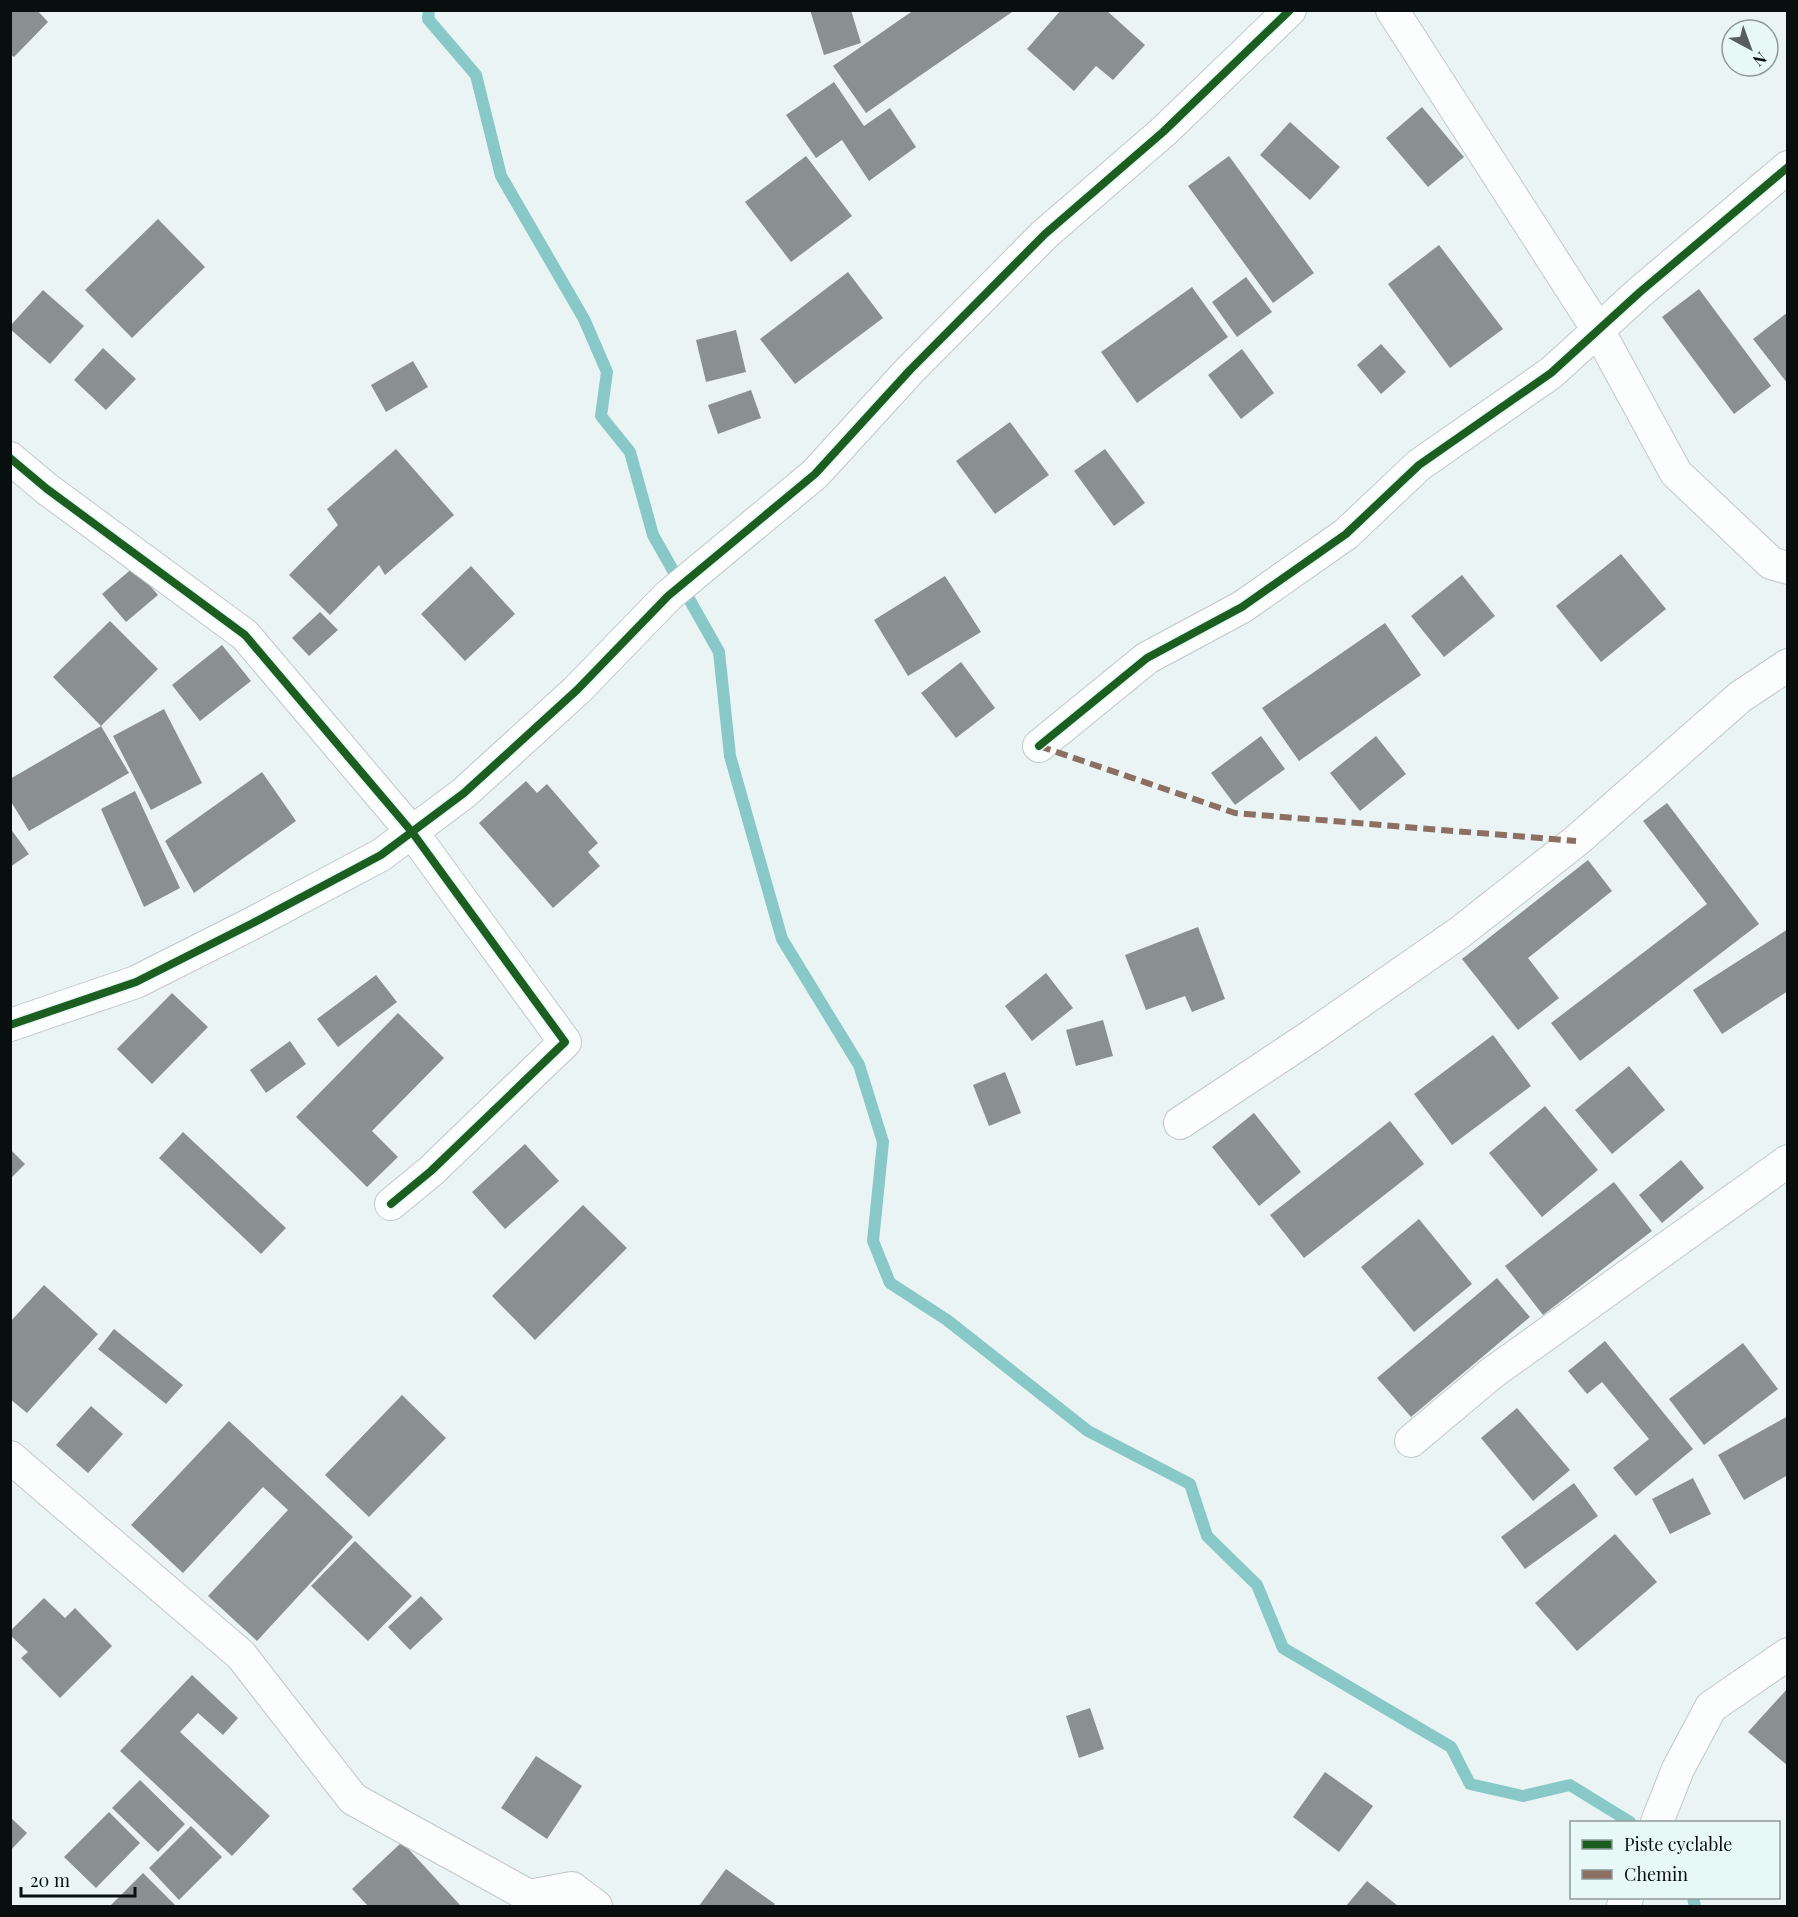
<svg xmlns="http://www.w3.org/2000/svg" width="1798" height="1917" font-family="'Playfair Display',serif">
	<rect width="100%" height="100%" fill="#ebf4f4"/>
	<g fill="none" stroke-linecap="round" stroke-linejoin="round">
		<path stroke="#88c9c7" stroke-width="12" d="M429 10 428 19 476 75 501 176 584 319 607 372 601 416 630 452 653 535 719 652 730 756 782 939 859 1065 883 1142 873 1241 890 1283 947 1320 1088 1431 1190 1484 1207 1536 1257 1585 1283 1648 1451 1747 1470 1784 1523 1796 1570 1785 1630 1822
			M1693 1898 1695 1906"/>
	</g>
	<path fill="#8a9090" d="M10 10H37L48 22 14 57 10 54Z
		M810 10H851L861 43 824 55Z
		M914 10H1015L866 113 833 66Z
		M1061 10H1106L1145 45 1113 80 1096 66 1074 91 1027 49Z
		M834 82 864 126 890 108 916 147 869 181 842 140 816 158 786 115Z
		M1422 107 1464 157 1428 187 1386 138Z
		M1290 122 1340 167 1310 200 1260 155Z
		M806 156 852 216 791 262 745 202Z
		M1229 156 1314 273 1273 303 1188 186Z
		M158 219 205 267 132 338 85 290Z
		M1439 245 1503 329 1450 368 1388 284Z
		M848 272 883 318 795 384 760 339Z
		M1246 277 1272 312 1237 337 1212 302Z
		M1192 287 1228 337 1137 403 1101 352Z
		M1699 289 1771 386 1734 414 1662 317Z
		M43 290 84 326 50 364 10 329V326Z
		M1788 312V384L1753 339Z
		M736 330 746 372 706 382 696 340Z
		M1381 344 1406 372 1381 394 1357 365Z
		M103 348 136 379 106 410 74 380Z
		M1242 349 1274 393 1241 419 1208 375Z
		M413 361 428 387 386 412 371 385Z
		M751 390 761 418 718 434 708 405Z
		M1010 422 1049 475 995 514 956 461Z
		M396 449 454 515 385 575 379 565 330 615 289 575 338 525 327 509Z
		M1105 449 1145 503 1114 526 1074 471Z
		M1621 554 1666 609 1601 662 1556 606Z
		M471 566 515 614 465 661 421 614Z
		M134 567 158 595 126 622 102 594Z
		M1462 575 1495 616 1444 657 1411 616Z
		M945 576 981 632 908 676 874 620Z
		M320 612 338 630 309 656 292 638Z
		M110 621 158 669 101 726 129 773 29 831 10 800V779L101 726 53 677Z
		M1385 623 1421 675 1299 761 1262 708Z
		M222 645 251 681 200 721 172 685Z
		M961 662 995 708 956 738 921 693Z
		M164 709 202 783 151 810 113 736Z
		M1261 736 1285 769 1235 805 1211 773Z
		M1376 736 1406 774 1360 811 1330 773Z
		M262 772 296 821 194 893 165 841Z
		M526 781 537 793 547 784 598 843 588 852 600 866 553 908 479 823Z
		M135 791 180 888 144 907 101 809Z
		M1667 803 1759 924 1580 1061 1551 1023 1707 904 1643 821Z
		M10 828 29 854 10 867Z
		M1588 860 1612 891 1528 958 1559 998 1518 1030 1462 959Z
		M1198 927 1225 999 1192 1012 1185 996 1146 1010 1125 955Z
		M1788 929V991L1722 1034 1693 990Z
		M1046 973 1073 1008 1032 1041 1005 1006Z
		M376 975 397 1002 338 1047 317 1019Z
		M172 993 208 1027 152 1084 117 1049Z
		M398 1013 444 1058 372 1131 398 1157 367 1187 296 1117Z
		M1103 1020 1113 1056 1076 1066 1066 1030Z
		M1493 1035 1531 1086 1452 1145 1414 1094Z
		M290 1041 306 1064 266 1093 250 1070Z
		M1629 1066 1665 1110 1612 1154 1575 1110Z
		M1005 1072 1021 1113 989 1126 973 1085Z
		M1545 1106 1598 1170 1542 1217 1489 1153Z
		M1254 1113 1301 1172 1259 1206 1212 1147Z
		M1390 1121 1424 1164 1304 1258 1270 1215Z
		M183 1132 286 1228 261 1254 159 1158Z
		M525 1144 559 1181 505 1229 472 1192Z
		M10 1149 25 1164 10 1179Z
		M1681 1160 1704 1188 1662 1223 1639 1195Z
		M1614 1182 1652 1231 1543 1315 1505 1266Z
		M583 1205 627 1248 535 1340 492 1296Z
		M1419 1219 1472 1284 1414 1332 1361 1267Z
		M1497 1278 1530 1317 1411 1417 1377 1378Z
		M44 1285 98 1334 27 1413 10 1399V1322Z
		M114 1329 183 1385 166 1404 98 1349Z
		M1605 1341 1693 1449 1636 1496 1613 1468 1649 1439 1602 1382 1587 1394 1568 1371Z
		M1743 1343 1778 1389 1704 1445 1669 1399Z
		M402 1395 446 1438 369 1517 325 1475Z
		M91 1406 123 1434 88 1473 56 1445Z
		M1517 1408 1570 1470 1533 1501 1481 1438Z
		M1788 1416V1475L1744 1500 1718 1455Z
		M229 1421 353 1537 257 1641 208 1596 288 1510 263 1487 183 1573 131 1525Z
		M1693 1478 1711 1514 1670 1534 1652 1499Z
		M1574 1483 1598 1516 1525 1569 1501 1537Z
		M1615 1534 1657 1582 1577 1651 1535 1603Z
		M355 1541 412 1596 368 1641 311 1586Z
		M421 1596 443 1619 410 1650 388 1627Z
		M44 1598 65 1618 75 1608 112 1646 60 1698 21 1658 28 1652 10 1635V1631Z
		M192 1675 238 1718 223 1735 198 1713 180 1732 270 1816 232 1856 120 1751Z
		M1788 1688V1766L1748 1732Z
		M1090 1708 1104 1749 1079 1758 1066 1716Z
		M536 1756 582 1786 547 1839 501 1808Z
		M1325 1772 1373 1806 1339 1852 1293 1817Z
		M140 1780 185 1824 158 1852 112 1808Z
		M109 1812 140 1843 96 1888 64 1857Z
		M10 1817 27 1833 10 1851Z
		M191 1826 222 1857 179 1900 149 1868Z
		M402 1842 461 1906H368L352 1889Z
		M726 1869 775 1904 773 1906H699Z
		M143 1873 175 1905 173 1906H110Z
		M1367 1881 1398 1906H1346Z"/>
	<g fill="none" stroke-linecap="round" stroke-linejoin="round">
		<g stroke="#c1c8c7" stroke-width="34">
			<path id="street" d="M1392 10 1598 330 1676 473 1771 563 1788 568
				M10 458 47 489 245 635 412 832 565 1042 431 1171 391 1204
				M1039 746 1147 658 1242 607 1346 534 1419 465 1551 373 1640 292 1788 167
				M10 1025 136 982 251 924 381 855 464 793 577 690 668 596 815 474 910 370 1045 234 1163 132 1290 10
				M1180 1123 1311 1036 1459 933 1576 841 1740 697 1788 665
				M1411 1441 1492 1373 1788 1161
				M10 1457 241 1655 353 1799 529 1896 572 1888 596 1906
				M1657 1822 1678 1769 1711 1707 1788 1654
				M1623 1906 1627 1898"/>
		</g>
		<use href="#street" stroke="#fcfdfd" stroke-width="32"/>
		<path stroke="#8d6e63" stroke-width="6" stroke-dasharray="12 6" stroke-linecap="butt" d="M1039 746 1235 813 1576 841"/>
		<g stroke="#e7f8f7" stroke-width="11">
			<path id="cycleway" d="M10 458 47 489 245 635 412 832 565 1042 431 1171 391 1204
				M1039 746 1147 658 1242 607 1346 534 1419 465 1551 373 1640 292 1788 167
				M10 1025 136 982 251 924 381 855 464 793 577 690 668 596 815 474 910 370 1045 234 1163 132 1290 10"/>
		</g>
		<use href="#cycleway" stroke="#1b5e20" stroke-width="8"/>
	</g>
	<rect width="1798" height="1917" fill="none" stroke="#090e0e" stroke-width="24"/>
	<rect x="1570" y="1821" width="210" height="78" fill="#e7f8f7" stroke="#8e9a9a" stroke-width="1.5"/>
	<rect x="1582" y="1840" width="30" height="9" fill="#1b5e20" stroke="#8e9a9a" stroke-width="1.5"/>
	<text x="1624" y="1851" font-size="18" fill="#090e0e">Piste cyclable</text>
	<rect x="1582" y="1870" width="30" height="9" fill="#8d6e63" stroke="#8e9a9a" stroke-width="1.5"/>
	<text x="1624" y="1881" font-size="18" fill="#090e0e">Chemin</text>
	<g transform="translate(1750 48) rotate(139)"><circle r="28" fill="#e7f8f7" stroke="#8e9a9a" stroke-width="1.5"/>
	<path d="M0-4.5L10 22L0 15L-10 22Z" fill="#585e5e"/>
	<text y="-9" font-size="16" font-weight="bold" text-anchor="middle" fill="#090e0e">N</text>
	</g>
	<path d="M21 1887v9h114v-9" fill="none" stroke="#090e0e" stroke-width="3"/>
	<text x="30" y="1887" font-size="18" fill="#090e0e" stroke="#e7f8f7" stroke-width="4.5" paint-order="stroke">20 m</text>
</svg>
